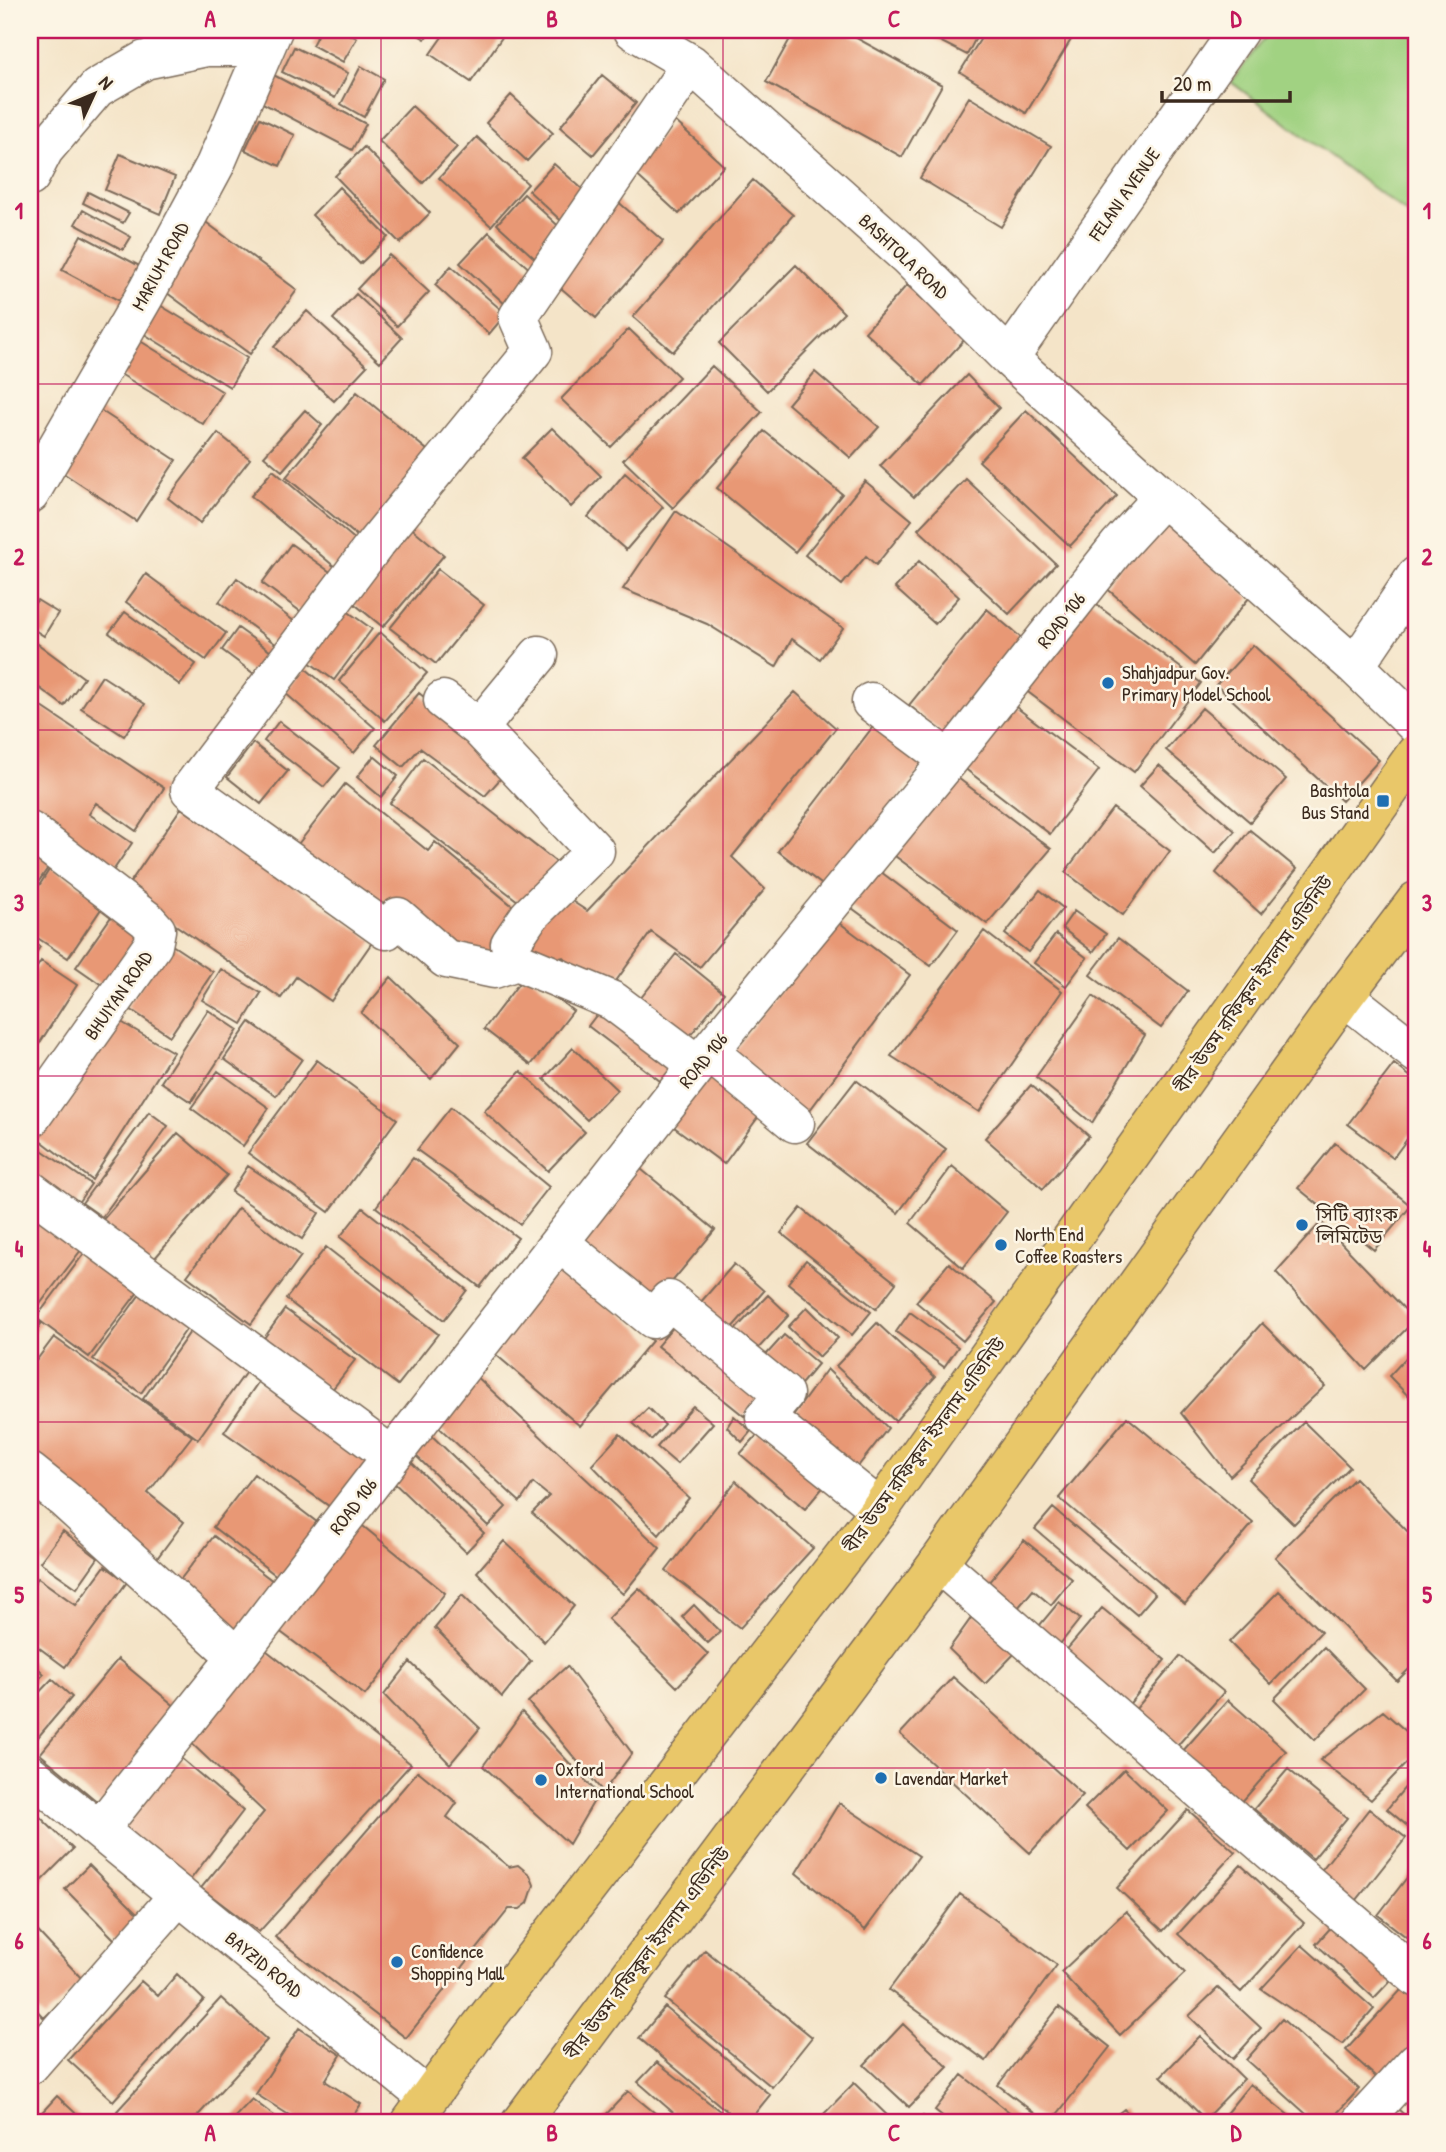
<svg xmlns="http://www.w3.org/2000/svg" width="1446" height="2152" font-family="'Patrick Hand','Noto Sans Bengali',sans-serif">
	<rect width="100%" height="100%" fill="#fcf5e5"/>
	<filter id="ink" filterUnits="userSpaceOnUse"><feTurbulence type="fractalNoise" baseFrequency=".0143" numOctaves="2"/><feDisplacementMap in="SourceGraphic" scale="14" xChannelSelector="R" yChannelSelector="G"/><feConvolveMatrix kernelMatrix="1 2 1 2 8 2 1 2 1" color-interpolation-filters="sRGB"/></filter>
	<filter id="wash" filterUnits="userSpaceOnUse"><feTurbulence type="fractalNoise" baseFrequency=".00686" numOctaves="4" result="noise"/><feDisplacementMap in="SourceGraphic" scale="28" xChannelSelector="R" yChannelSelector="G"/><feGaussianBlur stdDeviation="1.57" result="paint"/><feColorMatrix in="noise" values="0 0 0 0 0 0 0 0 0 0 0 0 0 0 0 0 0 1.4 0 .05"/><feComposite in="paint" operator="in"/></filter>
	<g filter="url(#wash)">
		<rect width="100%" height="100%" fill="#f4e4c8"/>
		<path fill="#a1d282" stroke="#6e7e50" stroke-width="2" d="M1270 30H1416V220L1231 82Z"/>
		<g id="blocks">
			<path fill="#e89875" d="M320 30H341L357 38 343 62 312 45Z
				M409 30H430L425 39Z
				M447 30H507L471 82 430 54Z
				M795 30H842L942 85 902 157 766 82Z
				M918 30H980L967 55Z
				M986 30H1077L1026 113 960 72Z
				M294 47 348 73 335 98 282 72Z
				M361 66 384 79 364 117 341 104Z
				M268 72 366 124 352 150 255 99Z
				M602 75 636 103 593 155 560 127Z
				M511 95 553 133 527 161 486 123Z
				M969 97 1051 146 1001 227 920 178Z
				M412 106 457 147 423 183 379 141Z
				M260 118 295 135 280 166 245 150Z
				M675 121 724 166 679 214 631 170Z
				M477 137 528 184 491 226 439 178Z
				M364 147 430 213 400 243 335 176Z
				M120 154 175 177 160 214 105 190Z
				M554 164 596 201 570 229 529 191Z
				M753 180 793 215 673 352 633 317Z
				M339 187 388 237 360 264 312 215Z
				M88 192 129 213 123 223 83 203Z
				M524 194 568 235 541 264 497 224Z
				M615 199 663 241 596 318 548 277Z
				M83 210 131 237 123 250 75 224Z
				M203 220 297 290 250 354 155 284Z
				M489 232 535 274 506 305 460 263Z
				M81 235 147 270 127 305 62 270Z
				M389 255 429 292 397 326 357 289Z
				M796 265 844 313 767 391 719 343Z
				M451 266 506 314 489 334 435 285Z
				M907 285 966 338 923 385 865 332Z
				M356 294 402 338 380 362 333 319Z
				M158 304 247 358 230 387 141 332Z
				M307 311 367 366 334 401 274 347Z
				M629 329 679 377 611 447 561 399Z
				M137 339 223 392 203 424 117 372Z
				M712 366 762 412 673 508 623 460Z
				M815 372 879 427 851 458 788 404Z
				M967 375 999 408 914 497 880 466Z
				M357 392 433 455 362 540 286 477Z
				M100 410 176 460 136 521 60 471Z
				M305 410 322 425 282 471 264 456Z
				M1026 410 1117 496 1070 546 979 461Z
				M552 428 601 476 571 507 522 458Z
				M764 431 842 494 795 552 717 488Z
				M218 433 250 459 200 523 168 498Z
				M273 470 364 547 342 573 251 496Z
				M625 473 663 507 626 550 588 517Z
				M966 479 1056 564 1009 614 918 529Z
				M865 481 912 520 876 565 866 556 842 585 805 555Z
				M676 511 843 628 820 659 792 639 776 667 707 624 623 589Z
				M1163 516 1249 598 1195 665 1104 586Z
				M402 520 444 555 383 627 341 593Z
				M291 544 333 574 304 614 262 583Z
				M919 561 959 597 935 624 895 588Z
				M438 569 484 605 436 664 390 628Z
				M146 574 226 633 206 660 126 602Z
				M237 578 299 625 281 648 219 602Z
				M1082 594 1201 683 1134 772 1016 683Z
				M37 600 58 613 44 636 30 627V611Z
				M340 606 372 629 334 680 302 657Z
				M987 609 1025 641 947 737 909 705Z
				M125 612 196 664 180 685 109 633Z
				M238 628 278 657 261 679 222 650Z
				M380 632 427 673 385 721 339 681Z
				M38 644 84 678 64 706 30 681V656Z
				M1253 645 1379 760 1342 801 1216 685Z
				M305 668 375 728 354 753 284 692Z
				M102 676 145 704 124 736 81 708Z
				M795 692 836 728 732 857 765 889 700 967 651 932 606 995 563 957 544 963 515 942 558 892 587 911Z
				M419 693 510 768 485 796 420 748 403 767 376 745Z
				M30 699 164 788 136 831 96 803 89 814 132 843 108 878 30 826Z
				M1008 701 1099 770 1050 834 959 764Z
				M1202 708 1286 779 1250 822 1166 750Z
				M279 721 340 768 324 787 264 741Z
				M875 724 925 763 829 890 778 851Z
				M253 743 288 771 261 804 227 777Z
				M374 756 398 776 381 797 357 777Z
				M423 758 560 865 527 908 390 803Z
				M1159 765 1235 831 1215 853 1140 786Z
				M954 775 1051 849 987 924 895 856Z
				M345 784 428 851 435 842 526 917 489 962 378 914 295 848Z
				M181 808 373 941 331 1001 296 977 281 998 125 890Z
				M1113 808 1170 851 1123 915 1065 872Z
				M1250 830 1297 869 1261 914 1216 873Z
				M30 842 54 859 30 894Z
				M869 863 958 930 931 966 841 900Z
				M51 867 105 903 68 958 30 933V900Z
				M1040 890 1063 908 1028 952 1005 934Z
				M1074 911 1106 934 1093 952 1062 928Z
				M113 914 148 938 112 992 76 967Z
				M833 918 910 975 804 1118 727 1061Z
				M984 931 1062 991 979 1112 891 1056Z
				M1056 934 1087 958 1066 986 1034 963Z
				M1118 938 1188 991 1161 1028 1090 975Z
				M30 939 40 947 30 961Z
				M169 943 213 972 170 1036 127 1007Z
				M676 954 724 993 685 1042 636 1004Z
				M41 961 77 985 30 1058V978Z
				M221 969 261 993 242 1024 202 1000Z
				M526 974 573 1011 531 1065 484 1029Z
				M391 977 460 1043 431 1079 361 1013Z
				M1093 996 1145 1035 1092 1123 1036 1077Z
				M607 1001 687 1063 668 1087 588 1026Z
				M208 1010 238 1030 191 1102 161 1082Z
				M109 1015 173 1052 92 1180 31 1133Z
				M250 1022 302 1059 276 1096 224 1059Z
				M573 1048 617 1090 587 1120 544 1079Z
				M317 1060 397 1119 329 1212 248 1153Z
				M1394 1064 1416 1081V1127L1393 1158 1348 1124Z
				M712 1065 767 1105 724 1164 670 1124Z
				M218 1071 269 1108 243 1146 191 1108Z
				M521 1071 585 1132 548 1171 484 1111Z
				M856 1080 946 1149 898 1213 807 1143Z
				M1031 1085 1089 1136 1043 1189 985 1138Z
				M451 1107 549 1187 520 1224 417 1150Z
				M149 1112 168 1126 102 1217 82 1203Z
				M178 1133 227 1175 148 1266 99 1224Z
				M30 1142 91 1184 73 1210 30 1182Z
				M1335 1143 1411 1206 1374 1250 1298 1188Z
				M413 1158 518 1238 480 1287 376 1207Z
				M636 1165 715 1230 651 1307 573 1242Z
				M248 1166 319 1213 302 1239 231 1192Z
				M952 1166 1007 1212 963 1268 910 1223Z
				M238 1208 301 1256 251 1324 187 1276Z
				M363 1208 467 1290 444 1320 340 1237Z
				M801 1208 896 1283 876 1309 781 1233Z
				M40 1219 81 1250 40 1304 30 1295V1233Z
				M1321 1222 1415 1320 1366 1370 1276 1272Z
				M91 1244 144 1284 89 1357 36 1318Z
				M326 1247 438 1334 398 1385 286 1299Z
				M806 1260 871 1312 852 1335 788 1283Z
				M560 1262 652 1341 580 1426 488 1348Z
				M949 1263 996 1302 963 1341 916 1302Z
				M734 1264 764 1291 723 1338 693 1311Z
				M146 1286 193 1320 141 1393 93 1359Z
				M768 1295 789 1315 754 1353 732 1333Z
				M807 1307 838 1338 819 1357 788 1327Z
				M285 1309 355 1360 331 1391 262 1341Z
				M910 1312 958 1347 944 1367 896 1332Z
				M30 1315 41 1324 30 1339Z
				M197 1322 253 1362 198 1439 143 1399Z
				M877 1323 935 1377 895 1421 836 1366Z
				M1262 1323 1325 1386 1230 1476 1181 1413Z
				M675 1325 761 1394 744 1416 657 1346Z
				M784 1335 818 1364 791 1396 757 1365Z
				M54 1337 192 1436 148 1493 184 1522 152 1565 30 1459V1369Z
				M1416 1347V1395L1412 1400 1389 1376Z
				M827 1369 888 1428 848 1479 786 1425Z
				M472 1372 660 1548 623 1594 532 1513 549 1496 533 1483 520 1502 433 1422Z
				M259 1381 372 1460 336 1511 224 1432Z
				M693 1406 713 1423 677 1464 657 1447Z
				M648 1408 665 1425 651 1440 633 1423Z
				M734 1416 751 1431 742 1442 727 1427Z
				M1127 1417 1253 1523 1185 1604 1059 1498Z
				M1304 1422 1350 1467 1294 1524 1248 1479Z
				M761 1431 825 1485 805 1509 740 1454Z
				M428 1432 506 1507 488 1526 410 1450Z
				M620 1434 689 1498 659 1535 592 1465Z
				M407 1458 484 1533 466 1552 388 1477Z
				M254 1474 322 1526 282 1580 213 1527Z
				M1355 1478 1416 1540V1662L1397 1681 1275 1557Z
				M736 1481 813 1548 740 1628 666 1571Z
				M1053 1508 1155 1594 1137 1615 1035 1529Z
				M353 1518 445 1593 365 1695 274 1627Z
				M63 1531 98 1558 77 1588 40 1562Z
				M214 1536 282 1588 241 1641 173 1589Z
				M1024 1540 1072 1579 1051 1605 1033 1590 1012 1615 982 1590Z
				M504 1541 574 1606 544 1642 477 1572Z
				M105 1566 127 1582 65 1667 30 1641V1589L38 1578 76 1605Z
				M639 1588 708 1654 677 1687 608 1619Z
				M1279 1591 1321 1632 1271 1684 1229 1642Z
				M462 1595 531 1661 502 1697 435 1628Z
				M1059 1602 1080 1619 1056 1649 1034 1632Z
				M694 1605 720 1632 708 1643 682 1617Z
				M1102 1608 1165 1660 1127 1707 1063 1654Z
				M974 1614 1019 1649 985 1684 949 1649Z
				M262 1647 411 1764 259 1932 201 1888 264 1812 187 1739Z
				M1324 1647 1365 1689 1315 1740 1274 1699Z
				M1180 1656 1224 1692 1177 1746 1135 1710Z
				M118 1659 183 1713 105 1808 40 1754Z
				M30 1660 44 1674 30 1688Z
				M410 1662 480 1728 450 1764 384 1695Z
				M567 1666 632 1753 603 1792 528 1702Z
				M953 1677 1083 1795 1030 1853 900 1734Z
				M52 1679 72 1697 33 1743 30 1740V1702Z
				M1416 1685V1702L1408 1694Z
				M1228 1700 1286 1751 1240 1804 1182 1752Z
				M1383 1711 1416 1740V1753L1371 1800 1320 1760Z
				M522 1712 598 1794 569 1844 483 1766Z
				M176 1754 243 1811 190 1880 118 1828Z
				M1124 1769 1168 1811 1130 1851 1085 1808Z
				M1288 1769 1347 1818 1313 1859 1254 1809Z
				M418 1771 457 1803 447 1817 509 1867 518 1865 530 1875 534 1885 528 1903 520 1909H509L406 2038 275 1937Z
				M1416 1774V1833L1387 1809Z
				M839 1803 919 1856 865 1930 796 1873Z
				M1369 1809 1406 1838 1352 1906 1316 1877Z
				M1188 1810 1235 1852 1163 1931 1117 1888Z
				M40 1817 73 1849 39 1883 30 1874V1827Z
				M89 1865 140 1916 115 1940 65 1889Z
				M1241 1865 1304 1923 1241 1992 1178 1934Z
				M1416 1866V1940L1414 1943 1378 1915Z
				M960 1894 1057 1965 986 2061 889 1990Z
				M1126 1911 1185 1973 1120 2035 1061 1972Z
				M30 1923 83 1980 44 2018 30 2003Z
				M1334 1924 1393 1978 1374 1998 1316 1944Z
				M1302 1945 1374 2009 1343 2044 1261 1989Z
				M705 1950 812 2037 772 2087 665 1999Z
				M177 1974 204 2000 113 2101 68 2060 141 1981 158 1996Z
				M1411 1979 1416 1983V2051L1385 2085 1346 2050Z
				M1218 1988 1261 2028 1233 2059 1189 2016Z
				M221 1998 267 2040 192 2122H129L117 2111Z
				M665 2007 770 2095 748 2122H740L639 2038Z
				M1059 2007 1110 2047 1051 2122H1046L998 2085Z
				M1282 2019 1359 2089 1329 2122H1315L1246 2060Z
				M903 2024 948 2067 909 2107 864 2065Z
				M299 2028 341 2055 325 2081 361 2104 349 2122H300L256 2094Z
				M1200 2036 1244 2079 1205 2119 1161 2076Z
				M657 2062 734 2122H684L638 2082Z
				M962 2075 1022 2122H950L935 2110Z
				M1416 2076V2105L1402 2092Z
				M854 2083 894 2122H816Z
				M1250 2084 1297 2122H1219Z
				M628 2091 666 2122H599Z
				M57 2096 85 2122H33Z
				M252 2099 282 2122H230Z
				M1124 2109 1137 2122H1107Z
				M1398 2109 1412 2122H1386Z
				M923 2116 932 2122H918Z"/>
		</g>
	</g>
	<g filter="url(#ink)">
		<use href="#blocks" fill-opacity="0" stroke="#7c6b5a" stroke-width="2"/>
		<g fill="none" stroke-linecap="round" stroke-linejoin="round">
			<g stroke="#7c6b5a" stroke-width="41">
				<path id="minor" d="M633 30 691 64 908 257 1009 358 1163 497
					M30 177 44 150 97 88 145 60 207 47H265
					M1009 358 1239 30
					M30 494 144 297 215 165 273 30
					M1355 666 1416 576
					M443 700 479 728 595 851 529 916 510 944 517 961 494 969 446 959 398 917 386 930 190 790 376 543 533 351 518 317 691 64
					M871 702 949 760
					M479 728 539 655
					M30 831 147 920 156 930 153 945 30 1119
					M517 961 613 1001 698 1065
					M1344 996 1416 1053
					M709 1052 795 1123
					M30 1190 392 1456
					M560 1243 653 1319 669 1300 784 1394 765 1417 880 1509
					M30 1472 65 1500 237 1657
					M938 1563 1416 1977
					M30 1774 428 2098
					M99 1830 237 1657 392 1456 698 1065 949 760 1119 545 1163 497 1355 666 1416 725
					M30 2065 179 1895
					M1361 2122 1416 2062"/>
			</g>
			<g stroke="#7c6b5a" stroke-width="41">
				<path id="major" d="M411 2122 480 2027 880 1509 1416 753
					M521 2122 938 1563 1344 996 1416 901"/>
			</g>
			<use href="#minor" stroke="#fff" stroke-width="38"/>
			<use href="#major" stroke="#e9c769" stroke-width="38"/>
		</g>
	</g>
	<path fill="none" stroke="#c2185b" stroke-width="2" stroke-opacity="0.55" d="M381 30V2122M723 30V2122M1065 30V2122M30 384H1416M30 730H1416M30 1076H1416M30 1422H1416M30 1768H1416"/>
	<g fill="#1f6fb2" stroke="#fcf5e5" stroke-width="2.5">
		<circle cx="1108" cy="683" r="7"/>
		<rect x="1376" y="794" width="14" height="14" rx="3.5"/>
		<circle cx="1302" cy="1225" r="7"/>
		<circle cx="1001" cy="1245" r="7"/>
		<circle cx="881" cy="1778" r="7"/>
		<circle cx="541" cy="1780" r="7"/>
		<circle cx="397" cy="1962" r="7"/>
	</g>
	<g text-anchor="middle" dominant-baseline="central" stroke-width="5" stroke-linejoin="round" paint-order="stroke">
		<g font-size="19" fill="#3b2a1e" stroke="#fcf5e5">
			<text transform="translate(1124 194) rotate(-55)">FELANI AVENUE</text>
			<text transform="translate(904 256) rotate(43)">BASHTOLA ROAD</text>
			<text transform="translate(160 266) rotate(-61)">MARIUM ROAD</text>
			<text transform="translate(1061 620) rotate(-52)">ROAD 106</text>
			<text transform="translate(1253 984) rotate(-55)">বীর উত্তম রফিকুল ইসলাম এভিনিউ</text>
			<text transform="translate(118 995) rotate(-55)">BHUIYAN ROAD</text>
			<text transform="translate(703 1060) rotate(-51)">ROAD 106</text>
			<text transform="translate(924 1445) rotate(-54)">বীর উত্তম রফিকুল ইসলাম এভিনিউ</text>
			<text transform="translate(353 1506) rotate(-53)">ROAD 106</text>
			<text transform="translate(647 1953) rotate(-53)">বীর উত্তম রফিকুল ইসলাম এভিনিউ</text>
			<text transform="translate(264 1964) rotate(39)">BAYZID ROAD</text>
		</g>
		<g font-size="19" fill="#3b2a1e" stroke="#fcf5e5" text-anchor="start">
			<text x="1122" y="672">Shahjadpur Gov.<tspan x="1122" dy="22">Primary Model School</tspan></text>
			<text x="1369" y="790" text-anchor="end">Bashtola<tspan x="1369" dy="22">Bus Stand</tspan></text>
			<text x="1316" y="1214">সিটি ব্যাংক<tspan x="1316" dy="22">লিমিটেড</tspan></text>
			<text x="1015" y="1234">North End<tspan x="1015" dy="22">Coffee Roasters</tspan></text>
			<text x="555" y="1769">Oxford<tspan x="555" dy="22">International School</tspan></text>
			<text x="895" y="1778">Lavendar Market</text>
			<text x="411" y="1951">Confidence<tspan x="411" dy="22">Shopping Mall</tspan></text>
		</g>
	</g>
	<rect width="1446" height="2152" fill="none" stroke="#fcf5e5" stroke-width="77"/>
	<g transform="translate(94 94) rotate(46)" stroke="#fcf5e5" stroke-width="5" paint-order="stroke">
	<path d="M0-5L12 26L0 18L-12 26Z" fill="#3b2a1e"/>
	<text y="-10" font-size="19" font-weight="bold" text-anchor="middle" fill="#3b2a1e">N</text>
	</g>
	<path d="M1162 91v10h128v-10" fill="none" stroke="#3b2a1e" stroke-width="3.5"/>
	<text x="1173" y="91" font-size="21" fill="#3b2a1e" stroke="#fcf5e5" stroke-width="5" paint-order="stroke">20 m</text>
	<rect x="38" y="38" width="1370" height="2076" fill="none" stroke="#c2185b" stroke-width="2.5"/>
	<g font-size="23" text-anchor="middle" font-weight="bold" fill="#c2185b">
		<text x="210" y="27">A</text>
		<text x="552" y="27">B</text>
		<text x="894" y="27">C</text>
		<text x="1236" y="27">D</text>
		<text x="19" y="219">1</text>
		<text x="1427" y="219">1</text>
		<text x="19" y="565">2</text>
		<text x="1427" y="565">2</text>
		<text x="19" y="911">3</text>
		<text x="1427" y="911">3</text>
		<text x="19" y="1257">4</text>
		<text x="1427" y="1257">4</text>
		<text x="19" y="1603">5</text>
		<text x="1427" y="1603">5</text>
		<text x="19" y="1949">6</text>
		<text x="1427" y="1949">6</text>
		<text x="210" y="2141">A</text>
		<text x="552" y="2141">B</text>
		<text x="894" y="2141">C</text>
		<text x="1236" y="2141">D</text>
	</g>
</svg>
